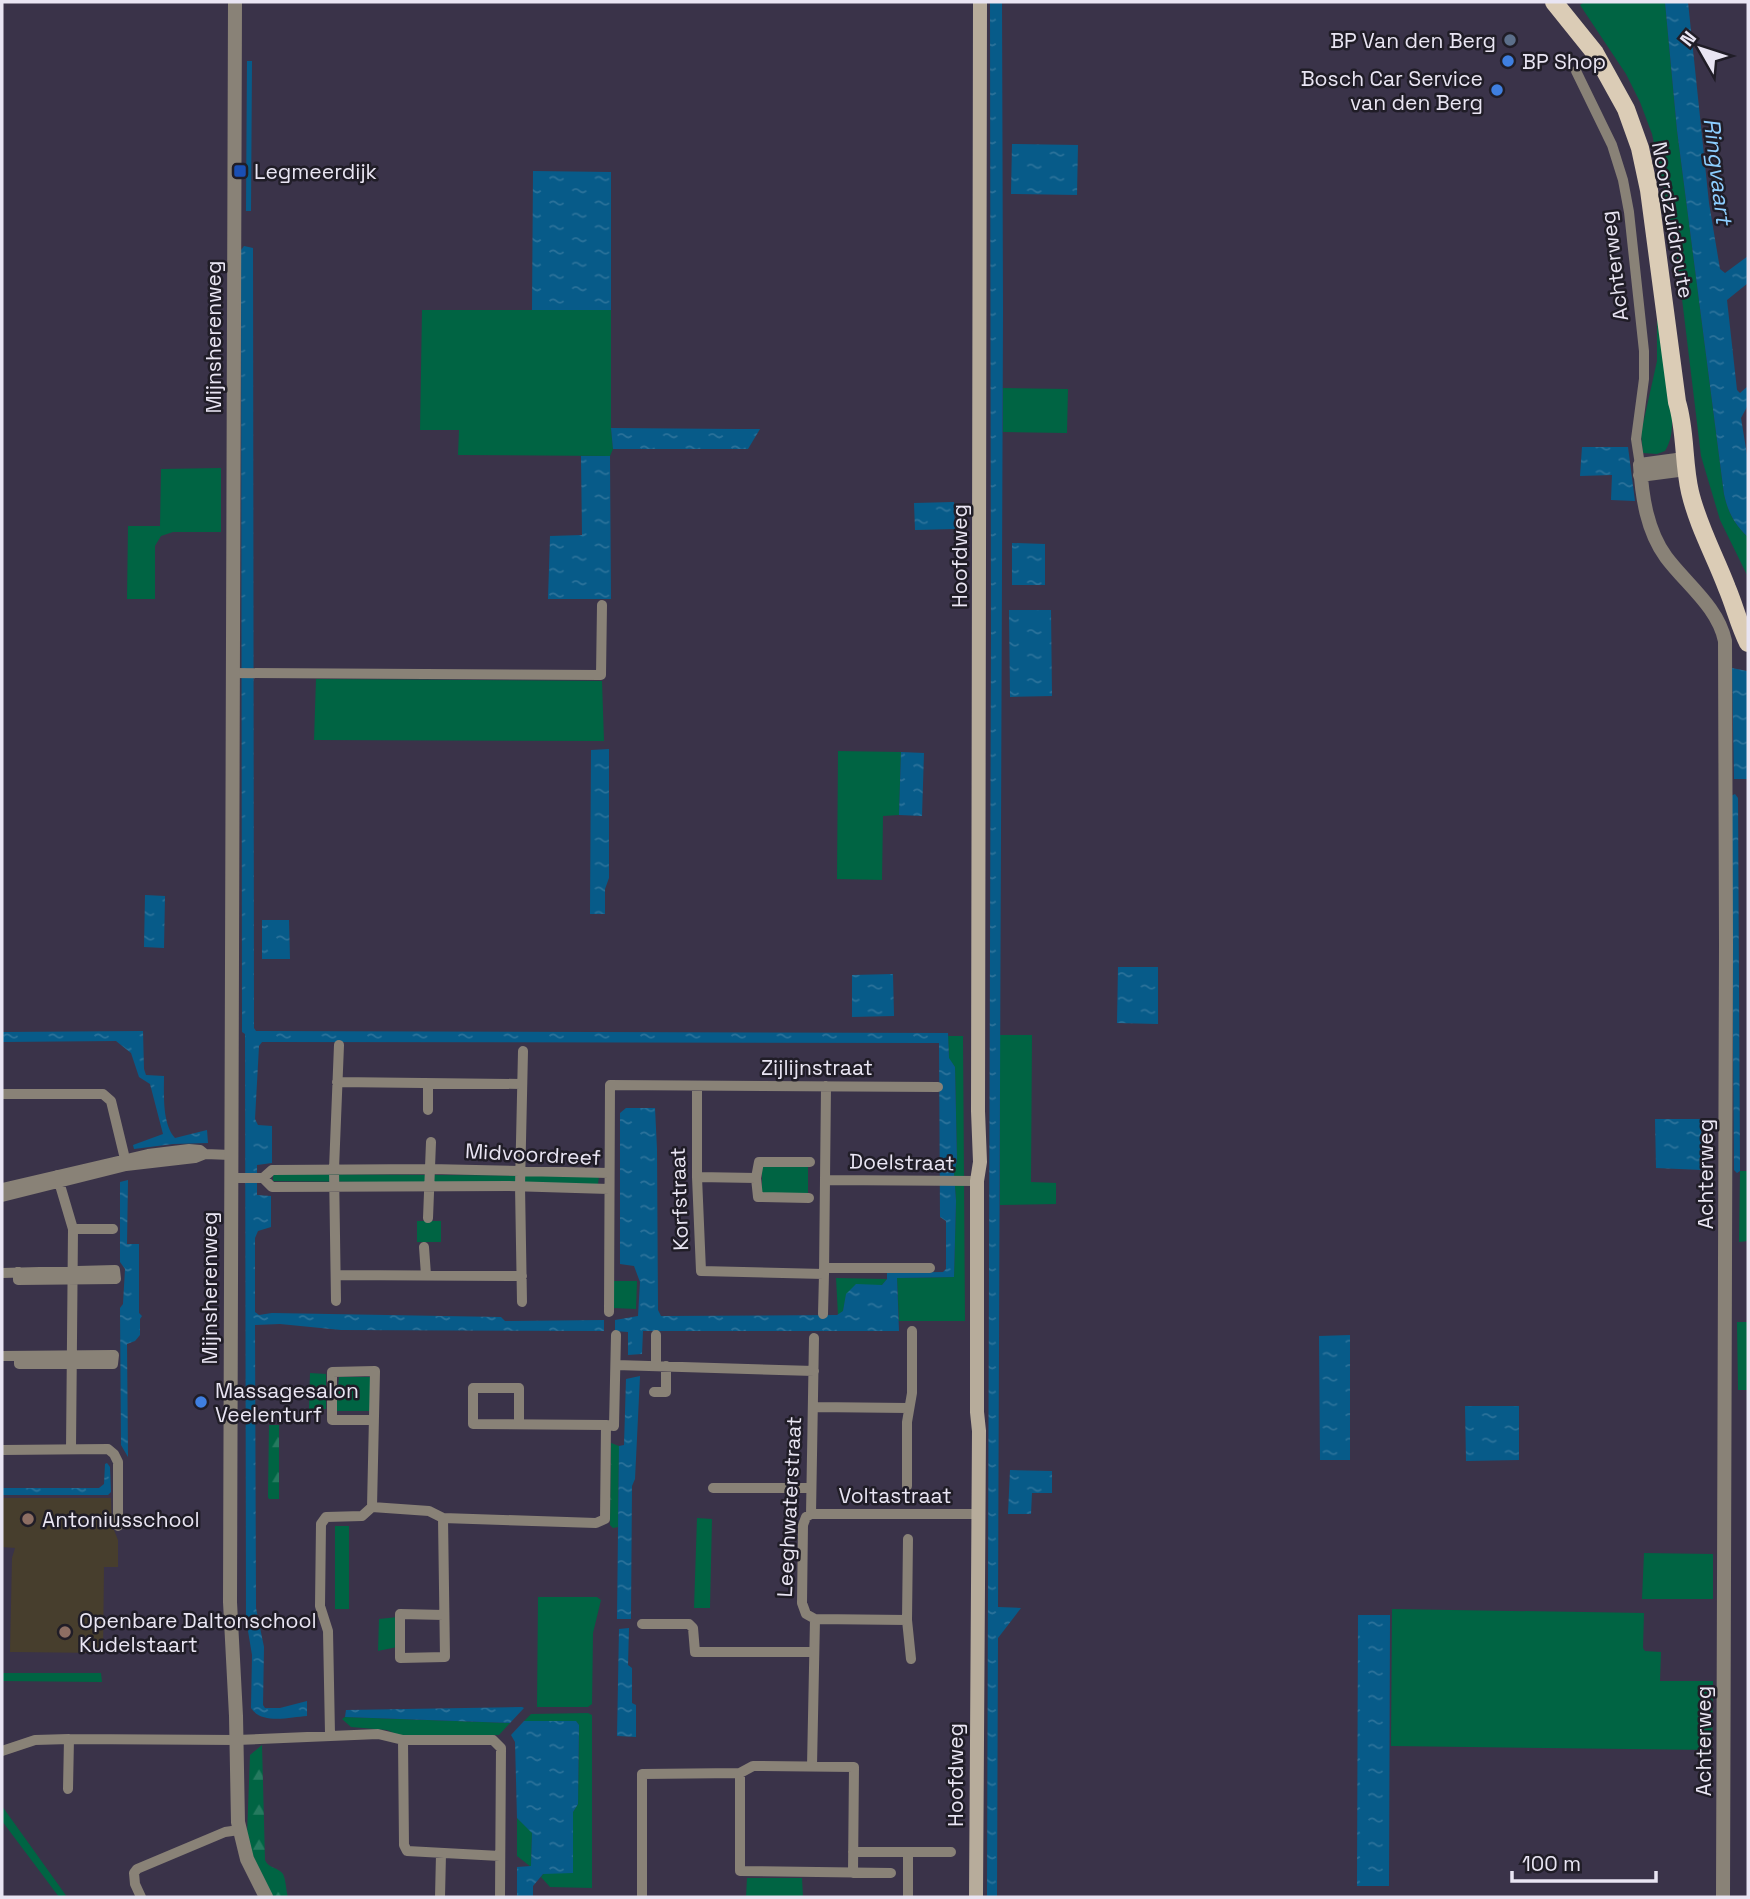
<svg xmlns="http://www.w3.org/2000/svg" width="1750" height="1899" font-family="'Space Grotesk',sans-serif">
	<defs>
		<pattern id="forest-firs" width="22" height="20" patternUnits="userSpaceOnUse" patternTransform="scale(1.75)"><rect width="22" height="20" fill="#006443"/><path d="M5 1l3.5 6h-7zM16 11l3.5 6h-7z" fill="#257a5f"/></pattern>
		<pattern id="water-ripples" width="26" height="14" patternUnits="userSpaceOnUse" patternTransform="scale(1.75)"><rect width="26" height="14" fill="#075b89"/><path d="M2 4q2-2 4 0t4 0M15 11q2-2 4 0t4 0" fill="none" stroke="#2b729a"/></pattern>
	</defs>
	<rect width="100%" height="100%" fill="#3a3349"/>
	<path fill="#473e2d" d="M2 1498H111L112 1530H114L118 1540V1567H104L103 1653 10 1652 12 1558 15 1548 2 1547Z"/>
	<path fill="#006443" d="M1584 2H1665L1677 130 1724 494C1728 512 1734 524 1748 537V577L1720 520 1701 456 1675 241 1652 134 1640 102 1626 74 1580 5Z
		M1657 291 1672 412C1672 426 1673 438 1665 451L1657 454 1643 453 1641 433 1657 361Z
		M422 310H611V428L613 449 610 456 458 455 459 430H420Z
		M1003 388 1068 389 1067 433 1003 432Z
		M221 468V532H173L161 536 155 546V599H127L128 526H160L161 469Z
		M316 679 602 681 604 741 314 740Z
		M838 751 901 752 899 815 883 816 882 880 837 879Z
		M1000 1035H1032L1031 1182 1056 1183V1204L1000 1205Z
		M948 1036H963L965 1321H899L897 1278 954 1277 956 1201 954 1173 957 1161 955 1067 949 1059Z
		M762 1167H808V1193H762Z
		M1740 1171H1748V1241L1739 1242Z
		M273 1174 599 1176 598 1184 273 1181Z
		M417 1221H441V1242H417Z
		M836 1278 887 1279 882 1285 846 1296 843 1311 838 1315Z
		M613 1281H637L636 1309 613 1308Z
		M1737 1322H1748V1390H1738Z
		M310 1373 326 1374V1409H309Z
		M339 1377H372L371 1411H336Z
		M697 1518 712 1519 710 1608H694Z
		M335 1526H349V1609H335Z
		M1644 1553 1713 1554V1599H1642Z
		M538 1597H597L601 1600 593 1633 592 1704 588 1707H537Z
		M1392 1609 1644 1613 1643 1648 1645 1651 1661 1652 1660 1681H1713L1712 1750 1391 1746Z
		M398 1617 397 1647 378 1651 379 1619Z
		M2 1673H101L102 1682 2 1681Z
		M588 1713 592 1715V1888L550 1887 541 1877 544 1873 573 1872V1812L578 1804 579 1725 576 1721H524L531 1714Z
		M345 1717 510 1723 499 1735H398L387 1730 351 1727 342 1719Z
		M2 1806 60 1887 67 1897H59L2 1821Z
		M517 1818 532 1832 531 1867 517 1856Z
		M747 1878H802L803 1897H746Z"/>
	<path fill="url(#forest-firs)" d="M269 1425H279V1499H269L268 1497Z
		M611 1443 619 1446 618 1527 613 1528 610 1525Z
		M262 1745 265 1860C269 1869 278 1867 283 1874 286 1880 286 1891 288 1897H271L253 1862 247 1835 250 1755Z"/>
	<path fill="url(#water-ripples)" d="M990 2H1002L1003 312 998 1607 1021 1608 998 1638 997 1897H987L991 637Z
		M1665 2H1688L1709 203 1720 269 1725 273 1748 256V283L1727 300 1737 390 1740 393 1748 386V405L1741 418 1748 461V537C1734 524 1728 512 1724 494L1677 130Z
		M247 61H252L251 211H246Z
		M1012 144 1078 145 1077 195 1011 194Z
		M533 171 611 172V310H532Z
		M244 246 253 248 254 1028 256 1031 948 1033 949 1058 955 1067 957 1161 954 1173 956 1201 954 1277 897 1278 899 1331H643L642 1354 628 1355V1332L615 1331V1320L638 1316 640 1282 634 1266 620 1264V1113L626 1108H655L657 1149 658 1310 661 1316 837 1315 843 1311 846 1294 856 1284 882 1285 887 1279V1273L943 1272 946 1269V1221L940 1217 939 1043 262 1042 259 1046 255 1119 258 1125 272 1126V1163L257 1165V1195L271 1196V1227L258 1231 255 1238V1312L259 1315 272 1313 501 1317 505 1321 604 1320V1331L341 1330 280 1324 255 1325 256 1608 264 1647 263 1705 265 1708H280L307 1701V1716C290 1717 262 1725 251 1708L252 1655 246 1619 245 1034 242 1032 241 250Z
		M611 428 740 429H760L748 449H613Z
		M1582 447H1628L1635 501 1611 500 1612 475 1580 476Z
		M581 456H610L611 599H548L550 536 582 535Z
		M954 502 955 529 915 530 914 503Z
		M1012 543 1045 544V585H1012Z
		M1009 610H1051L1052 696 1010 697Z
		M1732 668 1747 671 1748 675V779H1734Z
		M609 749V878L605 889V914H590L591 750Z
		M901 752 924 753 922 816 899 815Z
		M1735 794 1738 798 1740 1171 1737 1173 1734 1170 1731 796Z
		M145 895 165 896 164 948 144 947Z
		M262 920H289L290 959H262Z
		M1118 967H1158V1024L1117 1023Z
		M893 974 894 1016 852 1017V975Z
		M143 1031 144 1069 146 1075 164 1076C164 1094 162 1124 175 1138L207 1130 208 1143 173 1144 134 1149 133 1145 163 1134 150 1084 139 1077 131 1053 116 1041 2 1042V1032Z
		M1655 1119H1701L1702 1170 1656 1168Z
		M128 1180 127 1244H139V1313L142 1316 140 1319V1335L135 1341 127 1344 128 1457 121 1445 120 1308 123 1304 125 1269 120 1262V1182Z
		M1350 1335V1460H1320L1319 1336Z
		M640 1376 635 1479 632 1486 631 1619H617L619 1446 624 1445 626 1379Z
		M1465 1406H1519V1460L1466 1461Z
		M107 1463 110 1467 111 1492 108 1495H2V1488H99L104 1484 105 1464Z
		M1010 1470 1052 1471V1493H1032L1031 1514H1008Z
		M1358 1615H1390L1389 1886H1357Z
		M629 1628 628 1665 632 1668V1703L636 1705V1737L617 1736 619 1629Z
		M522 1707 524 1708 510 1723 345 1717 346 1710Z
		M524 1721H576L579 1725 578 1804 573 1812V1873L543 1874 533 1886V1897H517V1867L531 1866 532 1833 517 1818 515 1742 511 1735Z"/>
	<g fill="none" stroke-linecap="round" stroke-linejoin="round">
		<path stroke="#898277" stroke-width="10" d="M1576 71 1612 145 1623 180 1629 212 1644 351V379L1636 439 1640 465
			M232 673 601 675 602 605
			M337 1082 521 1084
			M428 1084V1110
			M697 1086V1177L701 1271 824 1274 823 1314
			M2 1094H103L111 1101 126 1163
			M57 1175 73 1229 71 1449
			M697 1177 756 1178
			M231 1178H263
			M826 1180 977 1181
			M2 1188 148 1154 189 1149 200 1150 205 1154 231 1155
			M609 1189 509 1186 272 1187 263 1178 272 1170 430 1169 609 1173
			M2 1197 126 1166 195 1158 205 1154
			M809 1198 758 1197 756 1178 759 1162H810
			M428 1218 431 1142
			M73 1229H113
			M424 1247 426 1275
			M824 1268H930
			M2 1273 115 1270 116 1279 18 1280V1272
			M824 1274 826 1086
			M337 1275 522 1276
			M336 1301 334 1169 339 1045
			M522 1302 520 1186 523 1051
			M609 1312 610 1085 938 1087
			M2 1356 114 1355 113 1364H19V1356
			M616 1365 814 1371
			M656 1365V1335
			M654 1392H666V1366
			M813 1407 908 1408
			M519 1424V1388H473V1424L606 1425
			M2 1450 108 1449 114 1454 118 1462V1526
			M907 1486V1422L912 1393V1331
			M713 1488H811
			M372 1507 375 1371 332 1372V1420H374
			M811 1514H979
			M443 1518 445 1657 400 1658V1614L444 1615
			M908 1539 907 1620 911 1659
			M815 1619 907 1620
			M642 1624H689L693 1628 695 1652H813
			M330 1734 328 1631 320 1606 321 1524 326 1517 362 1516 372 1507 429 1511 443 1518 596 1523 605 1519 606 1425 614 1426 616 1335
			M403 1740 404 1845 407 1851 500 1856
			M2 1751 35 1740 69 1739 237 1740 378 1734 403 1740H493L501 1748 500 1897
			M812 1766 815 1619 806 1614 802 1603 803 1525 806 1517 811 1514 814 1338
			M740 1773V1871L891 1873
			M68 1789 69 1739
			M853 1852H951
			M141 1897 135 1884 134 1873 137 1869 225 1832 239 1830
			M440 1897 441 1854
			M642 1897V1774L740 1773 753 1766 854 1767 853 1873
			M908 1897V1852"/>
		<path stroke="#898277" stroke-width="14" d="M235 2 230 1602 236 1716 238 1822 247 1859 266 1897
			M1684 459 1640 465C1642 497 1647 531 1666 557 1686 584 1718 607 1725 641L1726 944 1723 1897
			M1640 475 1686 469"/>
		<path stroke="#b7ac9b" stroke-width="14" d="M976 1897 979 1431 977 1412V1181L980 1162 978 1111 980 2"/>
		<path stroke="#dbccb6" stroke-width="18" d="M1554 2 1595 53 1626 109 1640 148 1649 190 1677 402C1686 431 1683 462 1690 492 1698 526 1715 556 1727 588 1735 607 1739 625 1748 643"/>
	</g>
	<circle fill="#5c6f8a" stroke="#201d27" stroke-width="2.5" cx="1510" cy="40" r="7"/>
	<g fill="#3f7fe0" stroke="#201d27" stroke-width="2.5">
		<circle cx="1508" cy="61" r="7"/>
		<circle cx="1497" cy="90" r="7"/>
		<circle cx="201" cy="1402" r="7"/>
	</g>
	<rect fill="#1a4fb4" stroke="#201d27" stroke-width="2.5" x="233" y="164" width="14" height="14" rx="3.5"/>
	<g fill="#8d6e63" stroke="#201d27" stroke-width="2.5">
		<circle cx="28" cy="1519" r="7"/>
		<circle cx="65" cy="1632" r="7"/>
	</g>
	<g text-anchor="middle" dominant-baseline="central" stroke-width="5" stroke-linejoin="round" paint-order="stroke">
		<g font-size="21" fill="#e9e5f3" stroke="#201d27" text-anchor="start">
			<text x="1496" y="40" text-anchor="end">BP Van den Berg</text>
			<text x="1522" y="61">BP Shop</text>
			<text x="1483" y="78" text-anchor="end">Bosch Car Service<tspan x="1483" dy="24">van den Berg</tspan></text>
			<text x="254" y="171">Legmeerdijk</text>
			<text x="215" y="1390">Massagesalon<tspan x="215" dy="24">Veelenturf</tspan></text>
			<text x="42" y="1519">Antoniusschool</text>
			<text x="79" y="1620">Openbare Daltonschool<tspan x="79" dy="24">Kudelstaart</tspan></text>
		</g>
		<g font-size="21" fill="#e9e5f3" stroke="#201d27">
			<text transform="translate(1673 220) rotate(80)">Noordzuidroute</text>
			<text transform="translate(1614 266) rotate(-97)">Achterweg</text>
			<text transform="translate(213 337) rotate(-90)">Mijnsherenweg</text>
			<text transform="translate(959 556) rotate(-90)">Hoofdweg</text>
			<text x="817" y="1067">Zijlijnstraat</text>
			<text transform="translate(533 1154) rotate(3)">Midvoordreef</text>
			<text transform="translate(902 1162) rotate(1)">Doelstraat</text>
			<text transform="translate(1705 1174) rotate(-90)">Achterweg</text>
			<text transform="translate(679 1199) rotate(-92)">Korfstraat</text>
			<text transform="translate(209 1288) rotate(-90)">Mijnsherenweg</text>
			<text x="895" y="1495">Voltastraat</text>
			<text transform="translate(789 1507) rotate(-87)">Leeghwaterstraat</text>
			<text transform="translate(1703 1741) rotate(-90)">Achterweg</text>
			<text transform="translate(955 1775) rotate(-90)">Hoofdweg</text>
		</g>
		<g font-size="23" font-style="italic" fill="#8dceff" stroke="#201d27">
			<text transform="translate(1718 171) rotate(83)">Ringvaart</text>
		</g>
	</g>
	<rect width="1750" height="1899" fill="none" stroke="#e9e5f3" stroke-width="7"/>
	<g transform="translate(1701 49) rotate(309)" stroke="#201d27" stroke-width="5" paint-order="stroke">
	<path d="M0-5L12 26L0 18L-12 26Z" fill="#e9e5f3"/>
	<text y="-10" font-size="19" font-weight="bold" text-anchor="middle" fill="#e9e5f3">N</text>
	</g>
	<path d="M1512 1871v10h144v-10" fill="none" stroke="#e9e5f3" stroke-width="3.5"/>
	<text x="1522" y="1871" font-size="21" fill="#e9e5f3" stroke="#201d27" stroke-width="5" paint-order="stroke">100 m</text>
</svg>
